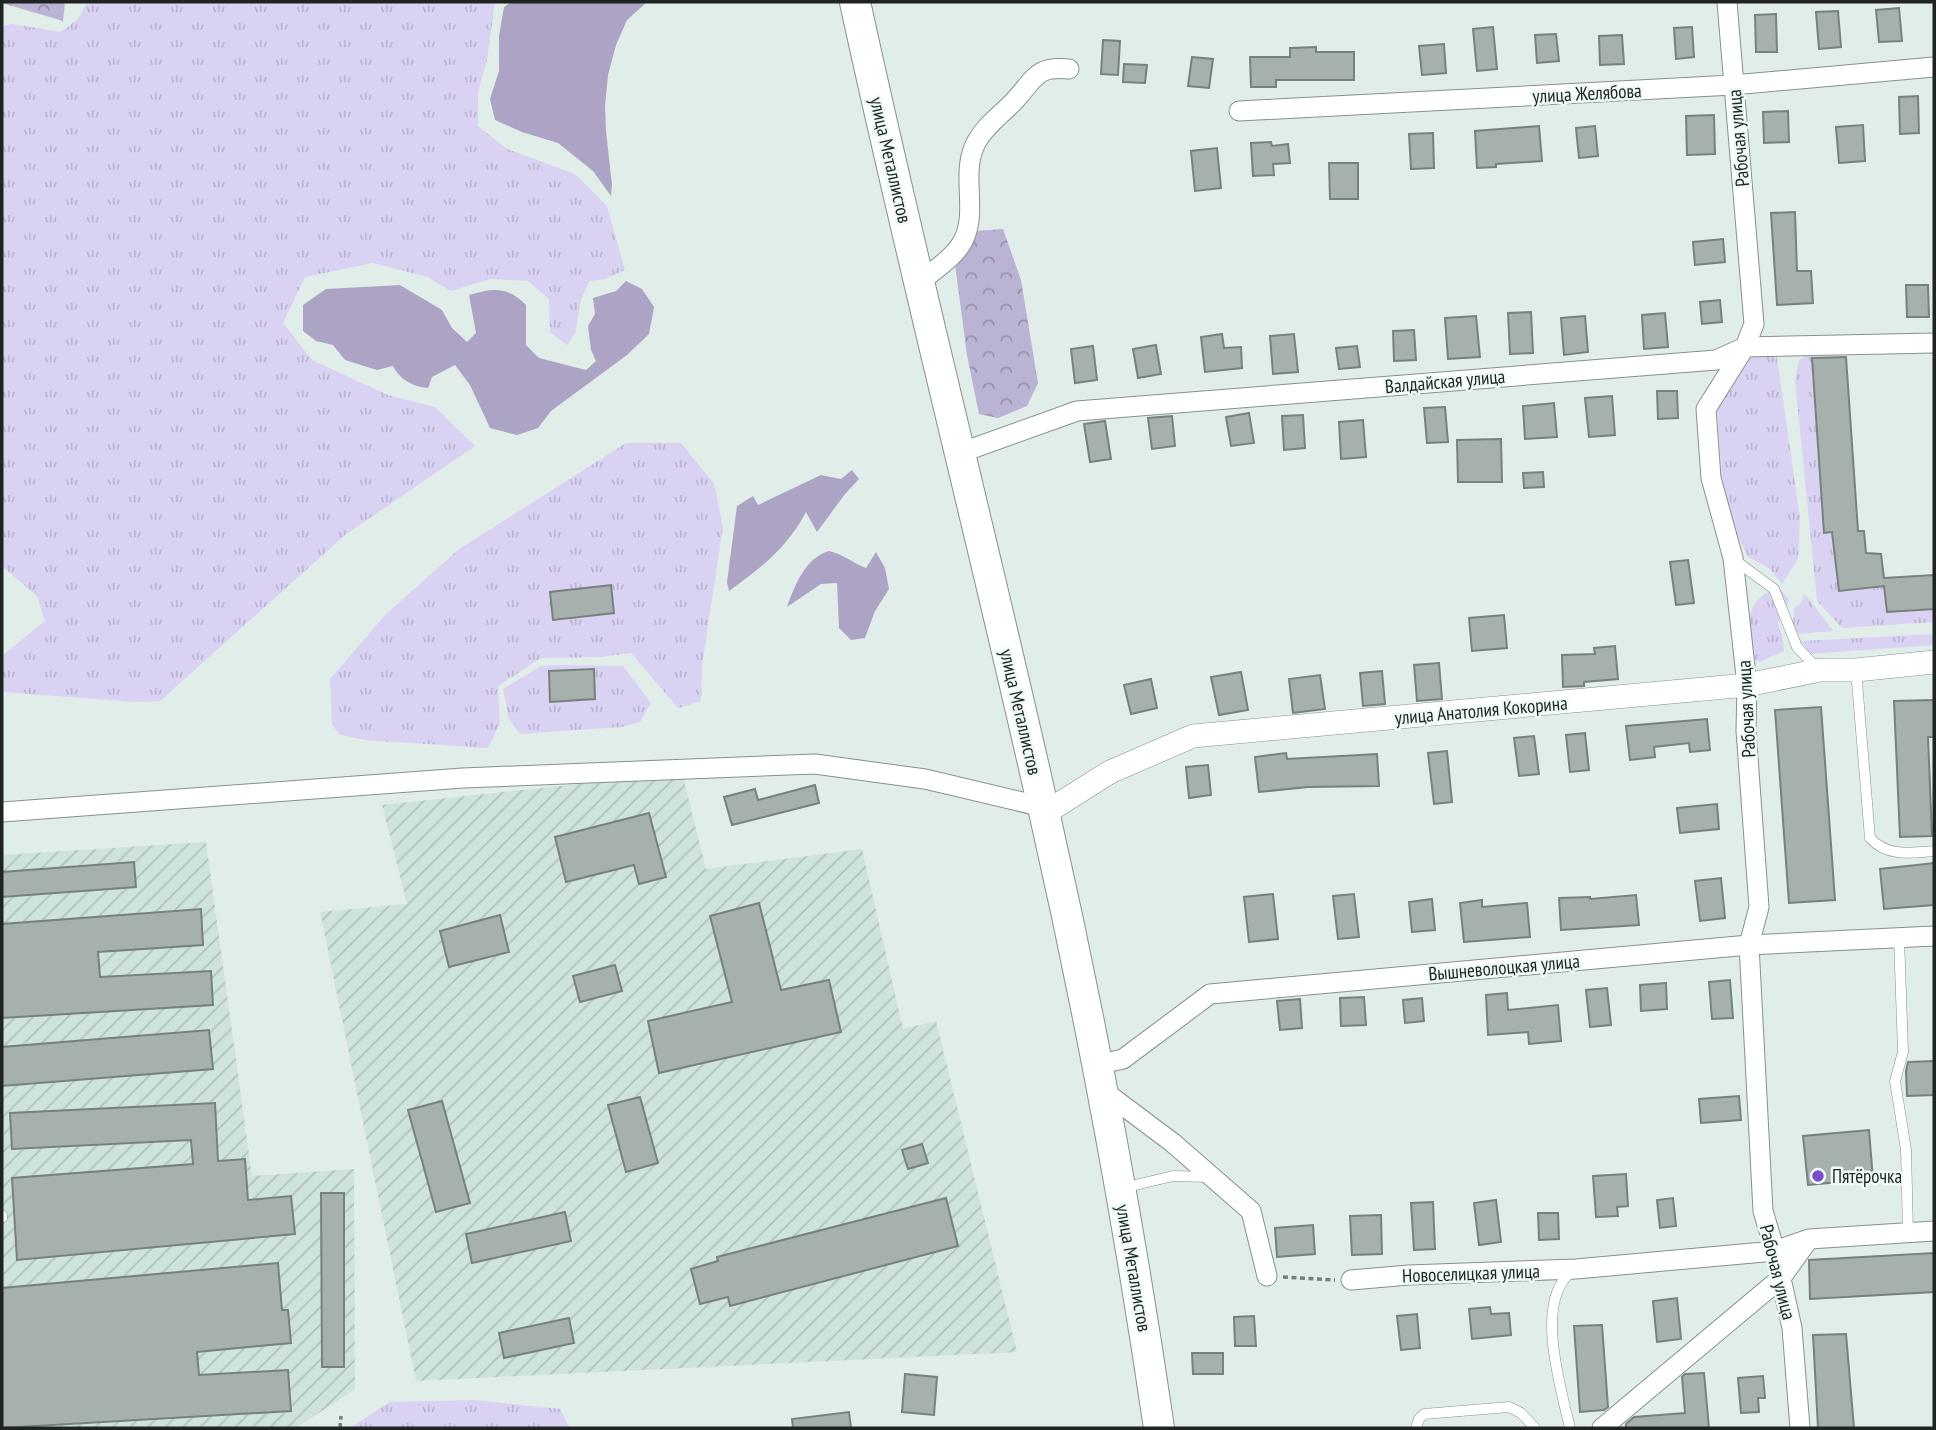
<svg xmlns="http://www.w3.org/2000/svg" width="1936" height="1430" font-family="'PT Sans Narrow',sans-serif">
	<defs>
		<pattern id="industrial-furrows" width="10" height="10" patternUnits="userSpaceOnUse" patternTransform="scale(1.75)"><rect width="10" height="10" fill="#cee3dc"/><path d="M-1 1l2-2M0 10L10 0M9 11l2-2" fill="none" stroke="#b0c2bc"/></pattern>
		<pattern id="grass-tufts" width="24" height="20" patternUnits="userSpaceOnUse" patternTransform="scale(1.75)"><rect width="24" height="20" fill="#dad2f3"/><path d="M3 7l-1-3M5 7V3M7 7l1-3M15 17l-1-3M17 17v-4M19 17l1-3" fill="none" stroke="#bbb4d0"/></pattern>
		<pattern id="forest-crowns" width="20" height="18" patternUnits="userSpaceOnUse" patternTransform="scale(1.75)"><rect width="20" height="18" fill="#bbb3d4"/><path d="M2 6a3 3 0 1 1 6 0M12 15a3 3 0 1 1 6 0" fill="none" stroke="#9791ac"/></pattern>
	</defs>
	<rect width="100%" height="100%" fill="#e1ede9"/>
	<path fill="url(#industrial-furrows)" d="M682 773 706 869 862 849 903 1029 936 1021 1017 1352 416 1381 320 912 407 904 382 805Z
		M206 842 252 1176 354 1169 355 1389 296 1428H2V855Z"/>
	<path fill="url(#grass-tufts)" d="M87 2H495L487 60 478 92V126L507 149 575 174 607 206 625 270 605 279 589 281 580 303 576 331 567 345 550 332 549 299 528 281 491 279 451 291 427 277 373 263 305 277 283 323 312 360 388 395 435 407 475 446 345 535 160 701 137 702 2 692V656L45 621 37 596 2 566V26L12 24 61 32 78 19Z
		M1812 352 1824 532H1832L1839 590 1884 586 1887 611 1934 609V622L1842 628 1817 601 1795 381 1799 360Z
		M1751 355 1777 357 1800 518 1798 559 1782 584 1769 568 1748 557 1732 524 1722 482 1717 408 1731 381Z
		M626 443H681L714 484 723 527 702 665 701 701 678 708 631 653 600 657 541 658 498 686 500 723 488 748 365 740 340 735 332 725 330 679 386 614 459 549Z
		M1779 587 1789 600 1778 624 1783 639 1784 651 1760 662 1754 659C1743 629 1746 598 1779 587Z
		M1805 594 1833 631 1798 634 1793 626 1794 608 1800 604Z
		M1934 634V645L1810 654 1801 641Z
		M563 665 623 666 651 703 640 722 622 727 520 734 509 719 503 689 541 666Z
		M475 1400 560 1409 570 1428H350L390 1402Z"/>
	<path fill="url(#forest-crowns)" d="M2 2H65L63 21 2 3Z
		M1003 229 1021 280 1038 383 1027 406 998 418 979 414 967 355 954 257 977 231Z"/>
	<path fill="#ada4c5" d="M511 2H647L627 20 616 45 608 75 605 106 606 131 612 185 611 196 593 171 558 143 522 132 495 120 490 99 499 71V36L504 7Z
		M626 281 642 289 654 307 649 334 627 355 551 411 538 428 517 435 490 428 470 385 455 365 432 377 428 388C413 387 399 379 393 366L377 370 345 360 333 345 316 341 303 331V305L326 289 400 285 442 310 452 328 467 342 476 333 469 295C493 288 507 286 526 305V345L539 358 586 370 596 361 591 350 588 326 595 314 593 298 616 291Z
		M852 470 859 479 845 494 817 532 806 512C787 548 761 568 729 591L727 582 737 506 753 496 758 505 821 475 841 479Z
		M829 551C843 554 853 563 866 568L876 552 885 568 889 589 875 611 865 638 851 640 839 628 837 583 821 584 787 607C795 585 805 558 829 551Z"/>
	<path fill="#a6b1ad" stroke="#77817e" stroke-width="2" d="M1899 8 1902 41 1879 42 1876 10Z
		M1838 11 1841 47 1819 49 1816 12Z
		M1776 14 1777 52H1756L1755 15Z
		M1493 27 1497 69 1477 71 1473 29Z
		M1692 27 1694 57 1676 59 1674 28Z
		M1556 34 1559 61 1537 63 1535 35Z
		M1622 35 1624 64 1600 65 1599 36Z
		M1103 40 1120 41 1118 75 1101 74Z
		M1444 44 1446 73 1422 75 1419 46Z
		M1316 47V52H1354V80H1276V87H1251L1250 57H1290V48Z
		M1192 57 1213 59 1209 88 1188 86Z
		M1124 64 1147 65 1145 83 1123 82Z
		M1918 96 1919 133 1900 134 1899 97Z
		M1788 111 1789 142 1764 143 1763 112Z
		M1714 115 1715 154 1687 155 1686 116Z
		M1863 125 1865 161 1839 163 1836 127Z
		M1539 126 1542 161 1496 164V167L1477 168 1475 131Z
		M1595 126 1598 156 1579 158 1576 128Z
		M1433 133 1434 168 1411 169 1409 134Z
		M1271 142 1272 146 1288 144 1290 163 1273 164 1274 175 1253 176 1251 143Z
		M1217 148 1221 188 1195 191 1191 151Z
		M1329 163H1358V199H1330Z
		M1795 212 1797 271H1811L1813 303 1777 305 1771 213Z
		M1723 239 1725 262 1695 265 1693 242Z
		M1906 285H1928L1929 317H1907Z
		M1720 300 1722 322 1702 324 1700 302Z
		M1531 312 1533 353 1510 354 1508 313Z
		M1665 313 1668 347 1644 349 1642 315Z
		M1476 316 1480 357 1448 359 1445 318Z
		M1585 316 1588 352 1564 355 1561 318Z
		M1414 330 1416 360 1394 361 1393 331Z
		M1222 334 1224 348 1241 347 1242 368 1205 372 1201 337Z
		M1294 334 1298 372 1273 374 1270 336Z
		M1156 345 1161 374 1138 378 1133 349Z
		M1093 346 1097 380 1075 383 1071 349Z
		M1357 346 1360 367 1339 369 1336 348Z
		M1846 357 1858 531H1864L1866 553 1881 554 1884 578 1934 575V609L1887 612 1884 586 1839 591 1832 532 1824 533 1812 358Z
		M1657 391H1677L1678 418 1658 419Z
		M1612 396 1615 435 1589 437 1585 398Z
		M1554 403 1557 437 1525 439 1523 406Z
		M1445 407 1448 442 1427 443 1424 408Z
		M1249 413 1254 443 1231 446 1226 417Z
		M1303 415 1305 448 1284 450 1282 416Z
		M1172 416 1175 446 1152 449 1148 418Z
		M1363 420 1366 457 1341 459 1339 422Z
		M1105 421 1111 459 1090 462 1084 424Z
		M1501 439 1502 482H1458L1457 440Z
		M1543 472 1544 487 1524 488 1523 473Z
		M1688 560 1694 603 1676 605 1670 562Z
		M611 585 614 613 553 620 550 592Z
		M1504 615 1507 648 1472 651 1469 618Z
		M1615 646 1618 679 1584 682V686L1563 687 1562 655 1595 654 1594 648Z
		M1439 663 1442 699 1417 701 1414 665Z
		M594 669 595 699 550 702 549 671Z
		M1382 671 1385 704 1363 706 1360 673Z
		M1241 672 1248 710 1219 715 1211 677Z
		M1320 675 1325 709 1293 713 1289 679Z
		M1151 679 1157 708 1131 714 1124 685Z
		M1934 700V737H1928L1932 836 1900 837 1894 701Z
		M1821 707 1835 900 1789 903 1775 710Z
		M1707 719 1710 750 1690 752 1689 743 1654 747 1655 757 1630 760 1626 726Z
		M1585 733 1589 770 1570 772 1566 735Z
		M1534 736 1539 774 1519 776 1514 738Z
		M1447 751 1452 802 1434 804 1428 753Z
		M1286 753 1287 759 1377 754 1379 786 1308 787 1259 792 1255 757Z
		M1208 765 1211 795 1189 798 1186 767Z
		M815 785 819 803 732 825 724 797 755 789 758 800Z
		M1717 804 1719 829 1680 833 1677 808Z
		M649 813 666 877 639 884 634 865 566 882 555 837Z
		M134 862 136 887 2 897V872Z
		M1934 863V905L1884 909 1880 869Z
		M1721 878 1725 918 1700 921 1695 881Z
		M1273 894 1278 939 1249 942 1244 897Z
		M1354 894 1359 937 1338 939 1333 896Z
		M1636 895 1639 925 1561 930 1559 898 1590 897V899Z
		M1432 899 1435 930 1412 932 1409 902Z
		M1482 900V907L1527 903 1530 937 1464 942 1460 903Z
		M759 903 781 990 829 980 841 1032 659 1073 648 1021 732 1002 710 916Z
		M201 909 203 945 98 952 100 977 211 971 213 1005 2 1018V924Z
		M500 915 509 952 449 967 440 931Z
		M615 965 622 991 580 1002 573 976Z
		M1730 980 1733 1018 1712 1019 1709 982Z
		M1666 983 1667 1009 1641 1011 1640 985Z
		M1607 988 1611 1025 1590 1027 1586 990Z
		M1507 993 1508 1010 1558 1005 1561 1041 1529 1044 1528 1032 1488 1035 1486 995Z
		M1364 997 1366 1025 1341 1026 1340 998Z
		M1422 998 1424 1021 1405 1023 1403 1000Z
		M1300 999 1302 1028 1280 1030 1277 1001Z
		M209 1030 213 1069 2 1086V1047Z
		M1934 1061V1095L1907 1096 1906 1071 1908 1062Z
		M1739 1096 1741 1120 1701 1123 1699 1099Z
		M640 1097 658 1163 626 1172 608 1105Z
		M442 1101 470 1203 436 1212 408 1110Z
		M215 1103 218 1161 245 1159 248 1200 291 1196 295 1234 17 1260 12 1178 193 1164 191 1140 12 1149 10 1113Z
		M1869 1130 1873 1179 1808 1185 1803 1136Z
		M922 1144 928 1163 908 1169 902 1150Z
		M1626 1174 1628 1206 1617 1207 1618 1216 1596 1217 1593 1176Z
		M321 1193H344V1367H322Z
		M946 1198 958 1246 730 1306 728 1297 700 1304 691 1269 718 1261 717 1257Z
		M1673 1198 1676 1226 1660 1228 1657 1200Z
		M1496 1200 1501 1242 1479 1245 1474 1203Z
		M1433 1202 1435 1249 1414 1250 1411 1203Z
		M565 1212 571 1241 472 1263 466 1234Z
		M1538 1213H1558L1559 1239 1539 1240Z
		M1381 1215 1382 1254 1352 1255 1350 1216Z
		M1313 1225 1315 1254 1277 1257 1275 1228Z
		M1934 1253V1292L1810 1299 1809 1260Z
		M278 1263 282 1310H288L291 1343 197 1352 199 1375 288 1370 291 1411 2 1428V1288Z
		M1677 1298 1681 1339 1657 1342 1653 1301Z
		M1490 1307 1491 1314 1509 1313 1511 1335 1472 1339 1469 1309Z
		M1417 1314 1420 1348 1401 1350 1397 1316Z
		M1254 1316 1256 1346H1235L1234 1317Z
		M569 1318 574 1343 504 1358 499 1333Z
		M1602 1325 1608 1407 1604 1410 1580 1412 1574 1326Z
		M1846 1334 1854 1428H1818L1813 1335Z
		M1192 1353H1223V1374H1193Z
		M1704 1373 1709 1428H1626V1424L1634 1417 1685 1413 1682 1377 1685 1374Z
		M905 1374 937 1377 934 1415 902 1412Z
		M1763 1376 1765 1398H1758L1759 1412 1741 1413 1738 1378Z
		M849 1412 851 1428H793L792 1419Z"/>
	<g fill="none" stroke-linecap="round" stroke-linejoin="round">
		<g stroke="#86918d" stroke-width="11">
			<path id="service" d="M1736 561 1774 589 1797 647 1819 670
				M1856 670 1870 838C1887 857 1911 853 1934 851
				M1899 937 1903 1052 1895 1081 1906 1150 1908 1233
				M1123 1188 1173 1176 1208 1177
				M2 1215V1218
				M1416 1428 1419 1419 1424 1414 1509 1407 1521 1413 1535 1428
				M1570 1428C1561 1388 1534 1302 1571 1272"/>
		</g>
		<g stroke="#86918d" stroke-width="21">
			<path id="minor" d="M1727 2 1754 324 1745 347 1706 409 1711 478 1733 558 1747 685 1746 731 1759 907 1749 945 1763 1211 1775 1251 1792 1328 1800 1428
				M1239 111 1733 85 1934 67
				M920 282C934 270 954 258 963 241 979 210 959 172 977 141 987 123 1004 113 1017 98 1036 76 1038 66 1069 69
				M960 453 1077 411 1716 360 1745 347 1934 343
				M2 812 463 778 815 764 925 779 1043 807
				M1096 1065 1123 1059 1210 994 1749 945 1934 936
				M1101 1089 1173 1143 1251 1211 1267 1276
				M1351 1280 1409 1275 1576 1269 1775 1251 1809 1239 1934 1231
				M1602 1428 1781 1278 1809 1239"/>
		</g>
		<g stroke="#86918d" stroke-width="24">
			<path id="tertiary" d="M1045 813 1110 772 1193 736 1747 685 1820 670H1856L1934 662"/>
		</g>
		<g stroke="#86918d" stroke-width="32">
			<path id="primary" d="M855 2C914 274 984 544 1045 816 1091 1018 1129 1223 1159 1428"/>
		</g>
		<path stroke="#777f7c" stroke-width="3.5" stroke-dasharray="5 3.5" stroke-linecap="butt" d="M1283 1277 1335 1280
			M340 1428 341 1416"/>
		<use href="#service" stroke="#fff" stroke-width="10"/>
		<use href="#minor" stroke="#fff" stroke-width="19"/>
		<use href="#tertiary" stroke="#fff" stroke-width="23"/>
		<use href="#primary" stroke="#fff" stroke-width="30"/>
	</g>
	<circle fill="#7a4ec7" stroke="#eefaf6" stroke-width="2.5" cx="1818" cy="1176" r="7"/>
	<g text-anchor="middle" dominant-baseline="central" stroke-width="5" stroke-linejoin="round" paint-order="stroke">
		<g font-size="19" fill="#1f2321" stroke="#eefaf6">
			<text transform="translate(1587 93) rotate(-3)">улица Желябова</text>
			<text transform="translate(1738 138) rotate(-95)">Рабочая улица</text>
			<text transform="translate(891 160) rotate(77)">улица Металлистов</text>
			<text transform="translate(1445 381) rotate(-5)">Валдайская улица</text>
			<text transform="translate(1746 709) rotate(-93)">Рабочая улица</text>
			<text transform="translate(1481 710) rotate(-5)">улица Анатолия Кокорина</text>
			<text transform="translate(1021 712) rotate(77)">улица Металлистов</text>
			<text transform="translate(1504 967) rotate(-5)">Вышневолоцкая улица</text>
			<text transform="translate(1134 1268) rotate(80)">улица Металлистов</text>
			<text transform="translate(1778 1272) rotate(76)">Рабочая улица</text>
			<text transform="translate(1471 1273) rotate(-2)">Новоселицкая улица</text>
		</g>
		<g font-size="19" fill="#1f2321" stroke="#eefaf6" text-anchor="start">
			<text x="1832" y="1176">Пятёрочка</text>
		</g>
	</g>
	<rect width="1936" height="1430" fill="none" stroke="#1f2321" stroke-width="7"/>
</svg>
